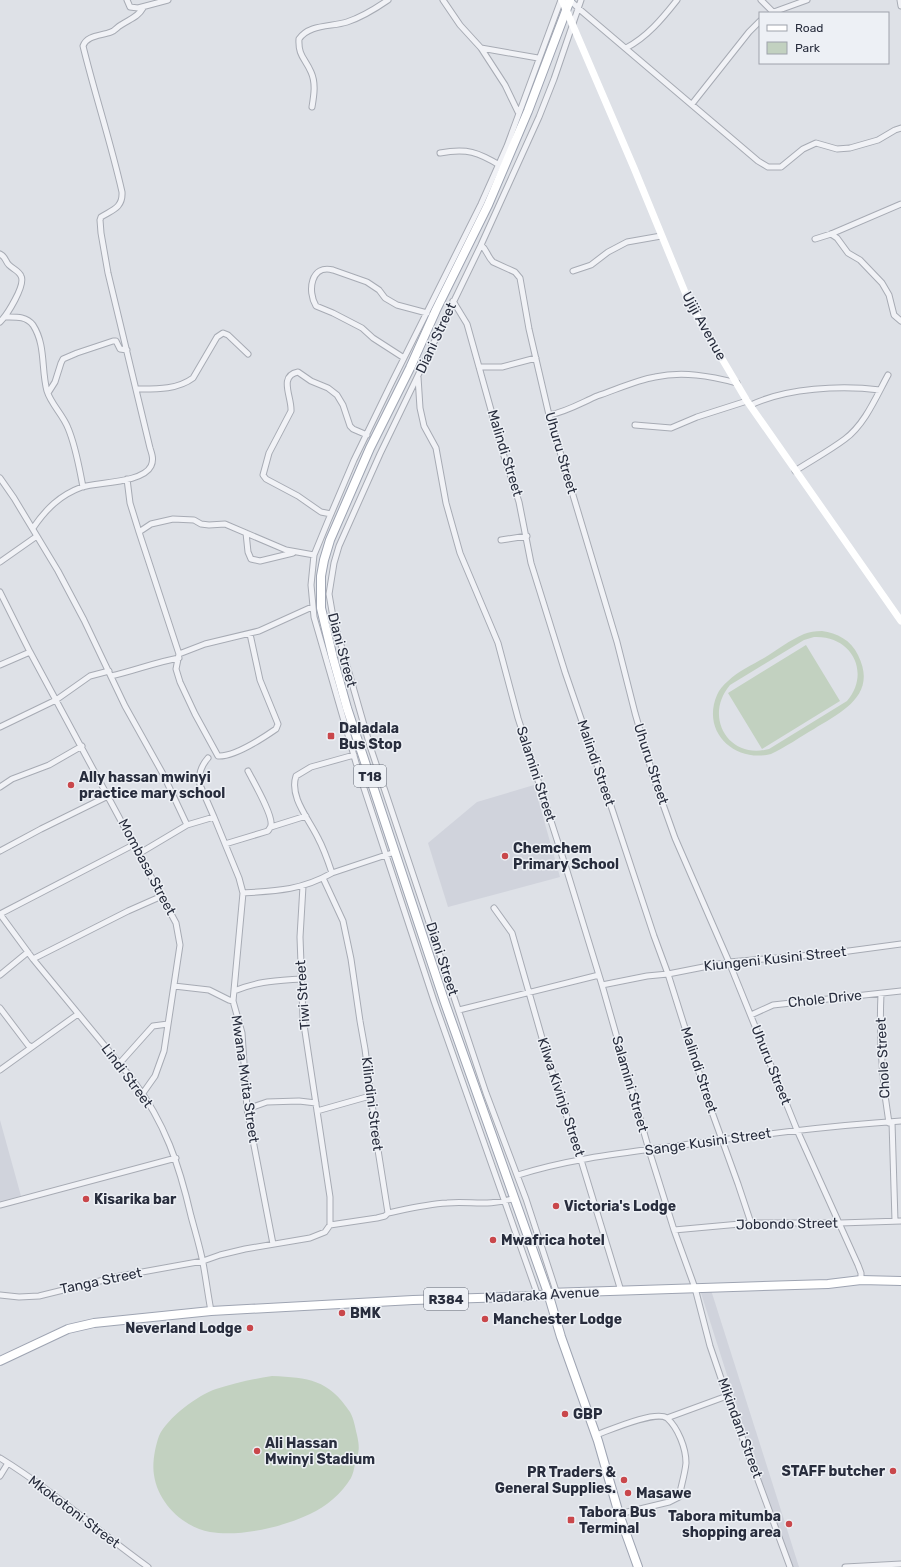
<svg xmlns="http://www.w3.org/2000/svg" width="901" height="1567" font-family="Rubik,sans-serif">
	<rect width="100%" height="100%" fill="#dee1e7"/>
	<path fill="#d0d3dc" d="M534 785 560 877 448 907 428 843 477 802Z
		M0 1120 21 1196 0 1202Z
		M711 1290 799 1567H788L701 1293Z"/>
	<path fill="#c2d1c0" fill-rule="evenodd" d="M822 631C837 633 851 640 858 655 878 695 842 712 814 729 800 737 786 747 771 754 735 763 701 732 717 695 719 690 723 685 728 681 738 671 752 665 764 658 777 650 790 640 804 634 809 632 815 631 822 631ZM814 637C852 635 871 673 847 701L769 749C729 760 703 717 730 685L804 640Z
		M806 645 840 701 762 749 728 693Z
		M272 1376C309 1378 328 1379 350 1412 354 1419 355 1427 357 1435 360 1449 359 1451 355 1464 354 1469 353 1474 351 1478 342 1493 326 1507 310 1514 283 1527 241 1537 210 1532 183 1527 158 1503 154 1475 152 1463 155 1447 159 1436 167 1418 198 1395 216 1389 235 1383 253 1379 272 1376Z"/>
	<g fill="none" stroke-linecap="round" stroke-linejoin="round">
		<g stroke="#a7abb4" stroke-width="7">
			<path id="minor" d="M127 0 130 7 138 8 168 0
				M443 0 460 25 481 48 505 85 518 112
				M570 0 578 8 758 161 768 167H781L803 149 816 143 837 149 850 148 878 140 895 130 901 128
				M761 0 773 12
				M900 0 901 6
				M771 13 807 0
				M481 48 538 58
				M626 48C647 37 662 19 677 0
				M692 104 749 32 760 21
				M312 107C314 95 316 83 311 72 305 58 298 56 299 39 309 24 331 27 347 22 362 17 375 9 388 0
				M440 153C467 148 478 152 501 166
				M831 234 837 238 848 253 860 260 882 283 889 295 894 315 901 321
				M815 239 831 234 901 204
				M481 245C487 250 487 256 493 262L515 272 520 278 529 329 549 415 617 642 635 713 654 779 675 838 729 962 797 1130 858 1265 861 1273V1280
				M0 254C6 257 5 261 9 265 13 269 19 271 21 276 26 285 7 315 0 322
				M573 271 591 265 608 252 627 242 661 236
				M453 301 467 324 503 453 519 502 531 563 565 672 610 803 654 936 668 974 708 1101 738 1184 751 1223
				M5 317C16 317 26 316 33 325 46 345 41 369 47 391 51 404 63 415 68 428 76 447 79 467 83 487
				M404 358 373 338 362 328 333 313 316 306C307 291 311 264 333 270L367 282 379 290 385 298 397 305 427 313
				M479 367H502L536 358
				M418 377 420 408 424 426 436 448 446 503 460 553 498 643 518 718 567 871 602 985 649 1150 674 1230 695 1288 710 1346 727 1396 790 1567
				M136 389C155 389 177 390 193 378L217 337 223 333 228 335 248 354
				M48 393 55 382 61 363 63 359 77 353 113 341H116L120 349 127 350
				M751 405C786 388 841 385 880 390
				M549 415C566 412 581 403 597 396 615 390 637 380 655 377 683 371 710 376 737 383
				M635 425 671 428 697 417 747 401
				M795 471C812 460 829 451 845 439 865 424 876 397 888 375
				M0 478 14 498 58 571 84 620 125 706 163 774 187 825
				M127 479 130 503 139 532 179 654 176 669 180 682 195 714 218 756C234 757 263 738 276 729L278 724 260 680 250 634
				M331 514 321 512 298 496 266 479 263 475 269 453 291 411C292 397 278 376 298 372L311 381 328 388 337 395 343 405 350 426 353 429 367 435
				M33 528C46 509 60 495 82 487 98 482 143 483 151 466 154 460 152 454 150 448L108 273 101 233 100 220 101 217C112 210 123 208 122 192 111 143 95 95 83 46 87 35 101 36 111 32 115 31 117 27 121 25 130 19 138 17 143 8
				M139 532 151 524 173 519 194 520 201 524 209 525 225 524 286 550 314 555
				M246 533 248 552 251 559 260 561 293 553
				M501 540 527 536
				M0 562 37 536
				M0 592 30 652 176 923 180 945 164 1051 155 1076 143 1093
				M179 654 205 644 259 631 312 607
				M0 665 30 652
				M111 676C134 671 156 662 179 658
				M0 727 56 700 90 676 109 671
				M208 758C201 766 198 775 200 785L214 817 239 878 243 893 233 1001 242 1033 247 1109 273 1244
				M0 787 12 779 49 765 82 746
				M271 827 306 816
				M225 844 268 831C269 829 271 827 271 825 273 815 253 781 248 771
				M0 851 41 829 108 796
				M140 853 187 825 214 817
				M332 873C328 861 324 849 318 838 309 819 289 797 296 776L311 767 354 755
				M303 886 300 937 303 1018 330 1197V1225
				M243 893C277 891 302 890 332 873L395 852
				M494 908 512 933 548 1059 581 1160 621 1291
				M0 914 33 959 133 1080C165 1123 179 1164 191 1216 195 1231 200 1247 203 1263 206 1279 208 1295 211 1311
				M0 914 135 844
				M33 959 128 911 162 896
				M0 975 28 952
				M602 985 647 976 668 974 729 962 834 953 901 944
				M174 986 209 990 229 1000 233 1001
				M234 991C259 981 274 981 301 979
				M881 994C879 1037 882 1080 889 1123
				M0 1008 28 1045 32 1047 78 1014
				M459 1010 599 975
				M751 1015 773 1005 901 991
				M119 1064 153 1026 168 1024
				M0 1070 32 1047
				M247 1109 267 1102 299 1101 316 1103
				M317 1111 370 1096
				M892 1122 895 1221
				M518 1175C568 1159 622 1153 675 1146 750 1136 825 1126 901 1121
				M0 1205 176 1158
				M388 1213C407 1209 427 1204 447 1203 473 1201 487 1207 515 1198
				M674 1230 751 1223H840L901 1221
				M557 1294 526 1199 486 1093 370 746 333 617 329 594 334 563 339 546 380 454 481 245 539 117 554 79 581 0
				M0 1295 19 1297 39 1296 120 1276 203 1261 220 1255 245 1249 310 1238 325 1232 330 1225 377 1218 385 1216 388 1213 378 1150 365 1049 360 1021 351 959 343 921 323 878
				M538 1296 434 1001 359 773 314 617 311 585 314 555 328 521 354 460 391 384 481 204 507 146 561 0
				M596 1435C610 1430 655 1410 667 1418L727 1396
				M0 1458C52 1490 98 1531 148 1567
				M0 1476 8 1463
				M619 1514 669 1502 679 1497C681 1486 685 1474 686 1463 686 1448 678 1428 667 1418
				M845 1567 901 1564"/>
		</g>
		<g stroke="#9ea4b2" stroke-width="10">
			<path id="primary" d="M570 0 528 111 488 205 436 310 410 368 370 448 330 540 324 560 321 576V608L333 658 347 708 445 1003 548 1293 561 1337 598 1441 619 1514 638 1567
				M0 1361 68 1329 94 1323 211 1311 413 1300 538 1296 548 1293 828 1284 861 1280 901 1281"/>
		</g>
		<use href="#minor" stroke="#f1f2f6" stroke-width="5"/>
		<path stroke="#fff" stroke-width="7" d="M562 0 634 168 687 297 702 325 747 401 901 621"/>
		<use href="#primary" stroke="#fff" stroke-width="8"/>
	</g>
	<g fill="#c9474b" stroke="#edf0f5" stroke-width="1.5">
		<rect x="327" y="732" width="8" height="8" rx="2"/>
		<circle cx="71" cy="785" r="4"/>
		<circle cx="505" cy="856" r="4"/>
		<circle cx="86" cy="1199" r="4"/>
		<circle cx="556" cy="1206" r="4"/>
		<circle cx="493" cy="1240" r="4"/>
		<circle cx="342" cy="1313" r="4"/>
		<circle cx="485" cy="1319" r="4"/>
		<circle cx="250" cy="1328" r="4"/>
		<circle cx="565" cy="1414" r="4"/>
		<circle cx="257" cy="1451" r="4"/>
		<circle cx="893" cy="1471" r="4"/>
		<circle cx="624" cy="1480" r="4"/>
		<circle cx="628" cy="1493" r="4"/>
		<rect x="567" y="1516" width="8" height="8" rx="2"/>
		<circle cx="789" cy="1524" r="4"/>
	</g>
	<g text-anchor="middle" dominant-baseline="central" stroke-width="3" stroke-linejoin="round" paint-order="stroke">
		<g fill="#edf0f5" stroke="#636874" stroke-width="1">
			<rect x="354" y="765" width="32" height="22" rx="3"/>
			<rect x="424" y="1288" width="44" height="22" rx="3"/>
		</g>
		<g font-size="13" font-weight="bold" fill="#282d3d">
			<text x="370" y="776">T18</text>
			<text x="446" y="1299">R384</text>
		</g>
		<g font-size="14" fill="#282d3d" stroke="#edf0f5">
			<text transform="translate(704 326) rotate(61)">Ujiji Avenue</text>
			<text transform="translate(436 338) rotate(-65)">Diani Street</text>
			<text transform="translate(505 453) rotate(73)">Malindi Street</text>
			<text transform="translate(561 453) rotate(74)">Uhuru Street</text>
			<text transform="translate(342 650) rotate(75)">Diani Street</text>
			<text transform="translate(596 763) rotate(71)">Malindi Street</text>
			<text transform="translate(651 764) rotate(72)">Uhuru Street</text>
			<text transform="translate(536 774) rotate(72)">Salamini Street</text>
			<text transform="translate(147 867) rotate(62)">Mombasa Street</text>
			<text transform="translate(442 959) rotate(72)">Diani Street</text>
			<text transform="translate(775 959) rotate(-6)">Kiungeni Kusini Street</text>
			<text transform="translate(303 995) rotate(-94)">Tiwi Street</text>
			<text transform="translate(825 999) rotate(-6)">Chole Drive</text>
			<text transform="translate(883 1058) rotate(-93)">Chole Street</text>
			<text transform="translate(771 1065) rotate(68)">Uhuru Street</text>
			<text transform="translate(699 1070) rotate(72)">Malindi Street</text>
			<text transform="translate(127 1076) rotate(53)">Lindi Street</text>
			<text transform="translate(245 1079) rotate(82)">Mwana Mvita Street</text>
			<text transform="translate(630 1084) rotate(74)">Salamini Street</text>
			<text transform="translate(561 1097) rotate(72)">Kilwa Kivinje Street</text>
			<text transform="translate(372 1104) rotate(83)">Kilindini Street</text>
			<text transform="translate(708 1142) rotate(-8)">Sange Kusini Street</text>
			<text transform="translate(787 1224) rotate(-1)">Jobondo Street</text>
			<text transform="translate(101 1281) rotate(-12)">Tanga Street</text>
			<text transform="translate(542 1295) rotate(-3)">Madaraka Avenue</text>
			<text transform="translate(740 1428) rotate(70)">Mikindani Street</text>
			<text transform="translate(74 1512) rotate(37)">Mkokotoni Street</text>
		</g>
		<g font-size="14" font-weight="bold" fill="#282d3d" stroke="#edf0f5" text-anchor="start">
			<text x="339" y="728">Daladala<tspan x="339" dy="16">Bus Stop</tspan></text>
			<text x="79" y="777">Ally hassan mwinyi<tspan x="79" dy="16">practice mary school</tspan></text>
			<text x="513" y="848">Chemchem<tspan x="513" dy="16">Primary School</tspan></text>
			<text x="94" y="1199">Kisarika bar</text>
			<text x="564" y="1206">Victoria's Lodge</text>
			<text x="501" y="1240">Mwafrica hotel</text>
			<text x="350" y="1313">BMK</text>
			<text x="493" y="1319">Manchester Lodge</text>
			<text x="242" y="1328" text-anchor="end">Neverland Lodge</text>
			<text x="573" y="1414">GBP</text>
			<text x="265" y="1443">Ali Hassan<tspan x="265" dy="16">Mwinyi Stadium</tspan></text>
			<text x="885" y="1471" text-anchor="end">STAFF butcher</text>
			<text x="616" y="1472" text-anchor="end">PR Traders &amp;<tspan x="616" dy="16">General Supplies.</tspan></text>
			<text x="636" y="1493">Masawe</text>
			<text x="579" y="1512">Tabora Bus<tspan x="579" dy="16">Terminal</tspan></text>
			<text x="781" y="1516" text-anchor="end">Tabora mitumba<tspan x="781" dy="16">shopping area</tspan></text>
		</g>
	</g>
	<rect x="759" y="12" width="130" height="52" fill="#edf0f5" stroke="#9ea2ab"/>
	<rect x="767" y="25" width="20" height="6" fill="#ffffff" stroke="#9ea2ab"/>
	<text x="795" y="32" font-size="12" fill="#282d3d">Road</text>
	<rect x="767" y="42" width="20" height="12" fill="#c2d1c0" stroke="#9ea2ab"/>
	<text x="795" y="52" font-size="12" fill="#282d3d">Park</text>
</svg>
